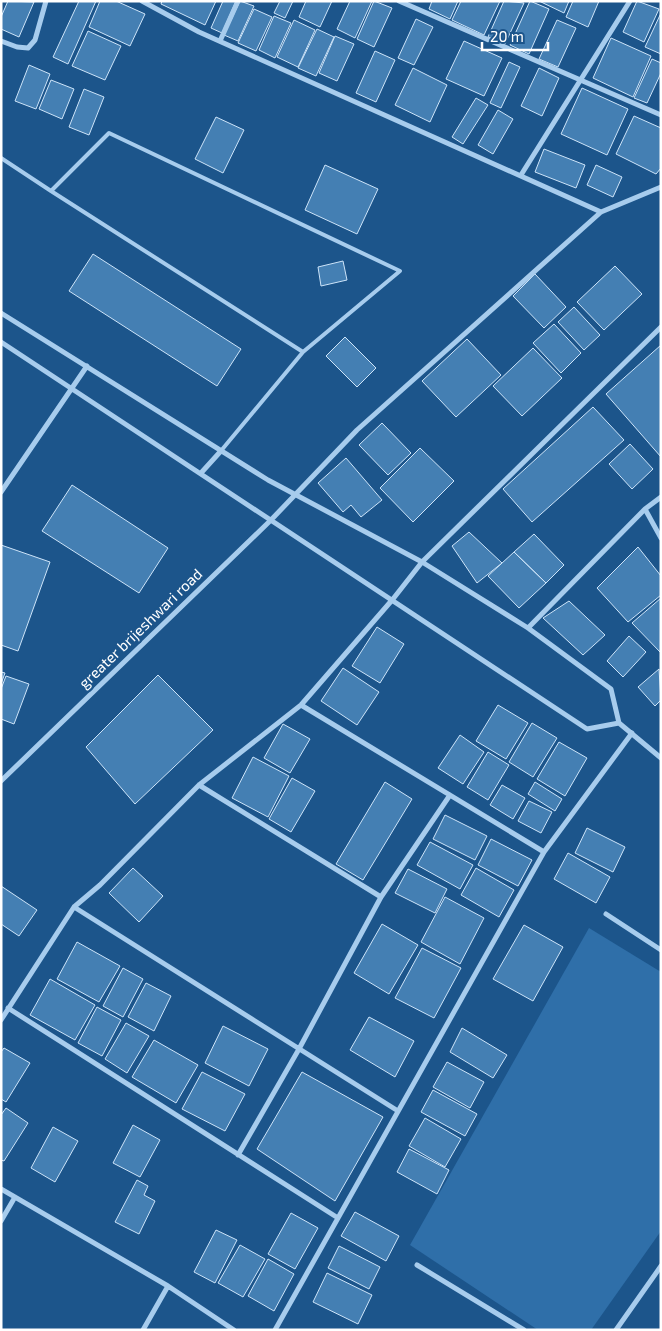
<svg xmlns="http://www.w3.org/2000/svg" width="662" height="1331" font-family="'Exo 2',sans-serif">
	<rect width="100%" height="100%" fill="#1c558b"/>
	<path fill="#2f6fa9" d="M589 928 661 972V1231L591 1330H538L410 1245Z"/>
	<path fill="#447fb3" stroke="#cde4f9" d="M8 1 34 2 19 37 1 29V17Z
		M79 1H96L68 64 53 57Z
		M100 1H116L145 14 130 46 89 27Z
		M162 1H216L205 25 161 4Z
		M223 1H236L222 33 211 28Z
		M240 1 254 6 238 41 224 35Z
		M280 1H293L285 18 274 13Z
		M306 1H332L320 27 299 17Z
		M350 1H372L355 38 337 29Z
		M374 1 392 8 374 47 357 39Z
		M432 1H458L450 19 429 9Z
		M461 1H500L484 35 452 20Z
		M504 1 524 3 505 44 488 37Z
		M530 1 549 9 529 54 510 45Z
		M539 1H569L564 13Z
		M573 1H599L588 27 566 17Z
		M637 1 659 9 644 42 623 32Z
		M254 9 272 17 256 51 238 43Z
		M661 13V54L645 47Z
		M274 16 291 23 275 58 259 50Z
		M416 19 433 27 414 65 398 58Z
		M294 20 315 30 298 67 277 57Z
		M557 20 576 28 558 67 539 59Z
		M317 29 334 37 316 76 298 68Z
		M88 31 121 46 105 80 72 66Z
		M335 36 354 44 337 81 319 73Z
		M611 38 651 56 633 97 593 78Z
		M464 41 502 58 484 96 446 79Z
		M375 51 395 60 376 102 356 93Z
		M652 59 661 63V73L647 103 634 98Z
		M509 62 520 67 501 108 490 103Z
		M29 65 50 74 36 109 15 101Z
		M413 68 447 85 430 122 395 105Z
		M539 68 559 78 542 116 521 106Z
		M51 80 74 89 62 119 39 109Z
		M582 88 628 109 607 155 561 134Z
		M84 89 104 97 89 135 69 127Z
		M476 98 488 105 463 144 452 137Z
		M498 110 513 119 493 154 478 145Z
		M634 116 661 128V168L656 174 616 154Z
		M216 117 244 130 223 173 195 159Z
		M544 149 585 165 576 188 535 172Z
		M325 165 378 189 357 234 305 210Z
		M596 165 622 177 613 197 587 185Z
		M93 254 241 349 217 386 69 291Z
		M343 261 347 280 321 286 318 267Z
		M615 266 642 294 604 330 577 302Z
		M535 274 566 307 544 328 513 296Z
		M574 307 600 335 584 350 558 322Z
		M554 324 581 353 561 373 533 343Z
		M345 337 376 368 357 387 326 356Z
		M467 339 501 375 456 417 422 381Z
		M661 345V457L606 394Z
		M533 348 562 378 522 416 493 386Z
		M593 407 624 440 532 522 503 489Z
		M382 423 411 453 388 475 359 445Z
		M630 444 653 469 632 489 609 464Z
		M420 448 454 481 413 522 380 488Z
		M346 458 382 500 361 517 351 505 343 512 318 483Z
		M72 485 168 548 139 593 42 531Z
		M469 532 502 563 477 583 452 546Z
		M534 534 564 565 546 583 514 552Z
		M1 545 50 562 18 651 1 645Z
		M638 547 661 576V595L628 622 597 588Z
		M514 552 546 583 519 608 488 576Z
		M661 598V653L632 623Z
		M569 601 605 635 583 655 543 618Z
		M377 627 404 644 380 683 352 666Z
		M629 636 646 652 623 677 607 661Z
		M343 668 379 692 357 725 321 701Z
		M659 669 661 700 655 706 638 687Z
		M1 672 5 673 1 684Z
		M158 675 213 730 135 804 86 747Z
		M6 676 29 684 14 724 1 719V689Z
		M498 705 528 723 506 759 476 741Z
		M532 723 557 738 533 777 509 762Z
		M283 724 310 739 290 773 264 758Z
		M460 735 484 752 463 784 438 768Z
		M559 742 587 758 565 796 537 779Z
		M488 752 509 765 488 800 467 787Z
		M253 757 289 776 268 817 232 798Z
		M292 778 315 791 291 832 269 819Z
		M385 782 412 799 363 880 336 864Z
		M535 782 562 799 555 811 528 794Z
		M502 785 525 798 513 819 490 805Z
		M529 801 552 812 541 833 518 821Z
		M445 815 487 836 475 860 433 839Z
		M587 828 625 847 613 872 575 853Z
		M491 839 532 860 518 886 478 865Z
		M430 842 473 865 460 889 417 865Z
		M568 853 610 877 596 903 554 879Z
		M133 868 163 896 139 922 109 893Z
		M476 868 514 890 499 917 461 895Z
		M408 869 447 889 435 913 395 893Z
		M1 886 37 910 19 936 1 924Z
		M445 897 484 918 460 964 421 942Z
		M382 924 418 945 389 994 354 973Z
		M524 925 563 947 533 1001 493 979Z
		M77 942 120 966 99 1002 57 979Z
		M422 948 461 968 434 1018 395 998Z
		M123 968 143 979 123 1017 103 1006Z
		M50 979 95 1005 75 1040 30 1015Z
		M146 983 171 996 154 1031 128 1017Z
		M97 1007 121 1020 102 1056 78 1043Z
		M369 1017 414 1041 395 1077 350 1050Z
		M126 1023 149 1036 127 1073 105 1059Z
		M223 1026 268 1049 249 1086 205 1063Z
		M462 1028 507 1055 493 1078 450 1052Z
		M154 1040 198 1065 176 1103 132 1077Z
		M4 1048 30 1063 6 1102 1 1099V1052Z
		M447 1062 484 1082 470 1108 433 1087Z
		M202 1072 245 1094 225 1131 182 1109Z
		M302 1072 383 1117 335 1201 257 1149Z
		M433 1090 477 1114 465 1136 421 1112Z
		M6 1108 28 1123 4 1161 1 1160V1115Z
		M425 1118 461 1139 445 1167 409 1146Z
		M133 1125 160 1140 140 1177 113 1163Z
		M53 1127 78 1141 55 1182 31 1168Z
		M409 1149 449 1170 437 1194 397 1172Z
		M137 1180 148 1186 144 1195 155 1201 139 1234 115 1222Z
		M355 1212 399 1236 386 1261 341 1236Z
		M291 1213 318 1228 295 1269 268 1254Z
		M216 1230 237 1240 215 1283 194 1272Z
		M240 1245 265 1259 243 1297 218 1283Z
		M339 1246 380 1267 369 1289 328 1268Z
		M268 1259 294 1274 274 1311 248 1296Z
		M327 1273 372 1295 358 1324 313 1302Z"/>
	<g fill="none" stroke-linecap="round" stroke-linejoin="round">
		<path stroke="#a7cced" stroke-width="4" d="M1 158 51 191 109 133 400 271 303 352 220 452
			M51 191 303 352"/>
		<path stroke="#a7cced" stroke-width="5" d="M142 1 199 32 601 212
			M399 1 661 115
			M1 41 17 47 28 48 35 40 46 1
			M220 41 238 1
			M521 175 630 1
			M1 313 268 480 422 562 528 628 611 689 619 723 661 758
			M1 342 587 729 619 723
			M201 473 220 452
			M1 492 87 366
			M645 509 661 538
			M528 628 645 509 661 497
			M301 705 544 852
			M1 781 271 520 357 430 601 212 661 187
			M199 785 381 897
			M74 907 398 1111
			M606 914 661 950
			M8 1008 338 1218
			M1 1020 74 907 100 885 199 785 301 705 393 599 422 562 661 327
			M238 1155 299 1049 381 897 450 795
			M1 1189 168 1286 234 1330
			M1 1221 15 1197
			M417 1265 524 1330
			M143 1330 168 1286
			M275 1330 544 852 632 733
			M616 1330 661 1266"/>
	</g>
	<g text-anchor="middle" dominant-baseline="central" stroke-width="4.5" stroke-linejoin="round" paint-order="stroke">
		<g font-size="15" fill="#fff" stroke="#1c558b">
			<text transform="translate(140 628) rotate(-44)">greater brijeshwari road</text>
		</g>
	</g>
	<rect width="662" height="1331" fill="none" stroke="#ffffff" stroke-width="5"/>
	<path d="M482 42v8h66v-8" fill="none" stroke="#ffffff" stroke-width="2.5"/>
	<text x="490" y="42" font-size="15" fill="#ffffff" stroke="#1c558b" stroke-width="4" paint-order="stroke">20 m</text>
</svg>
